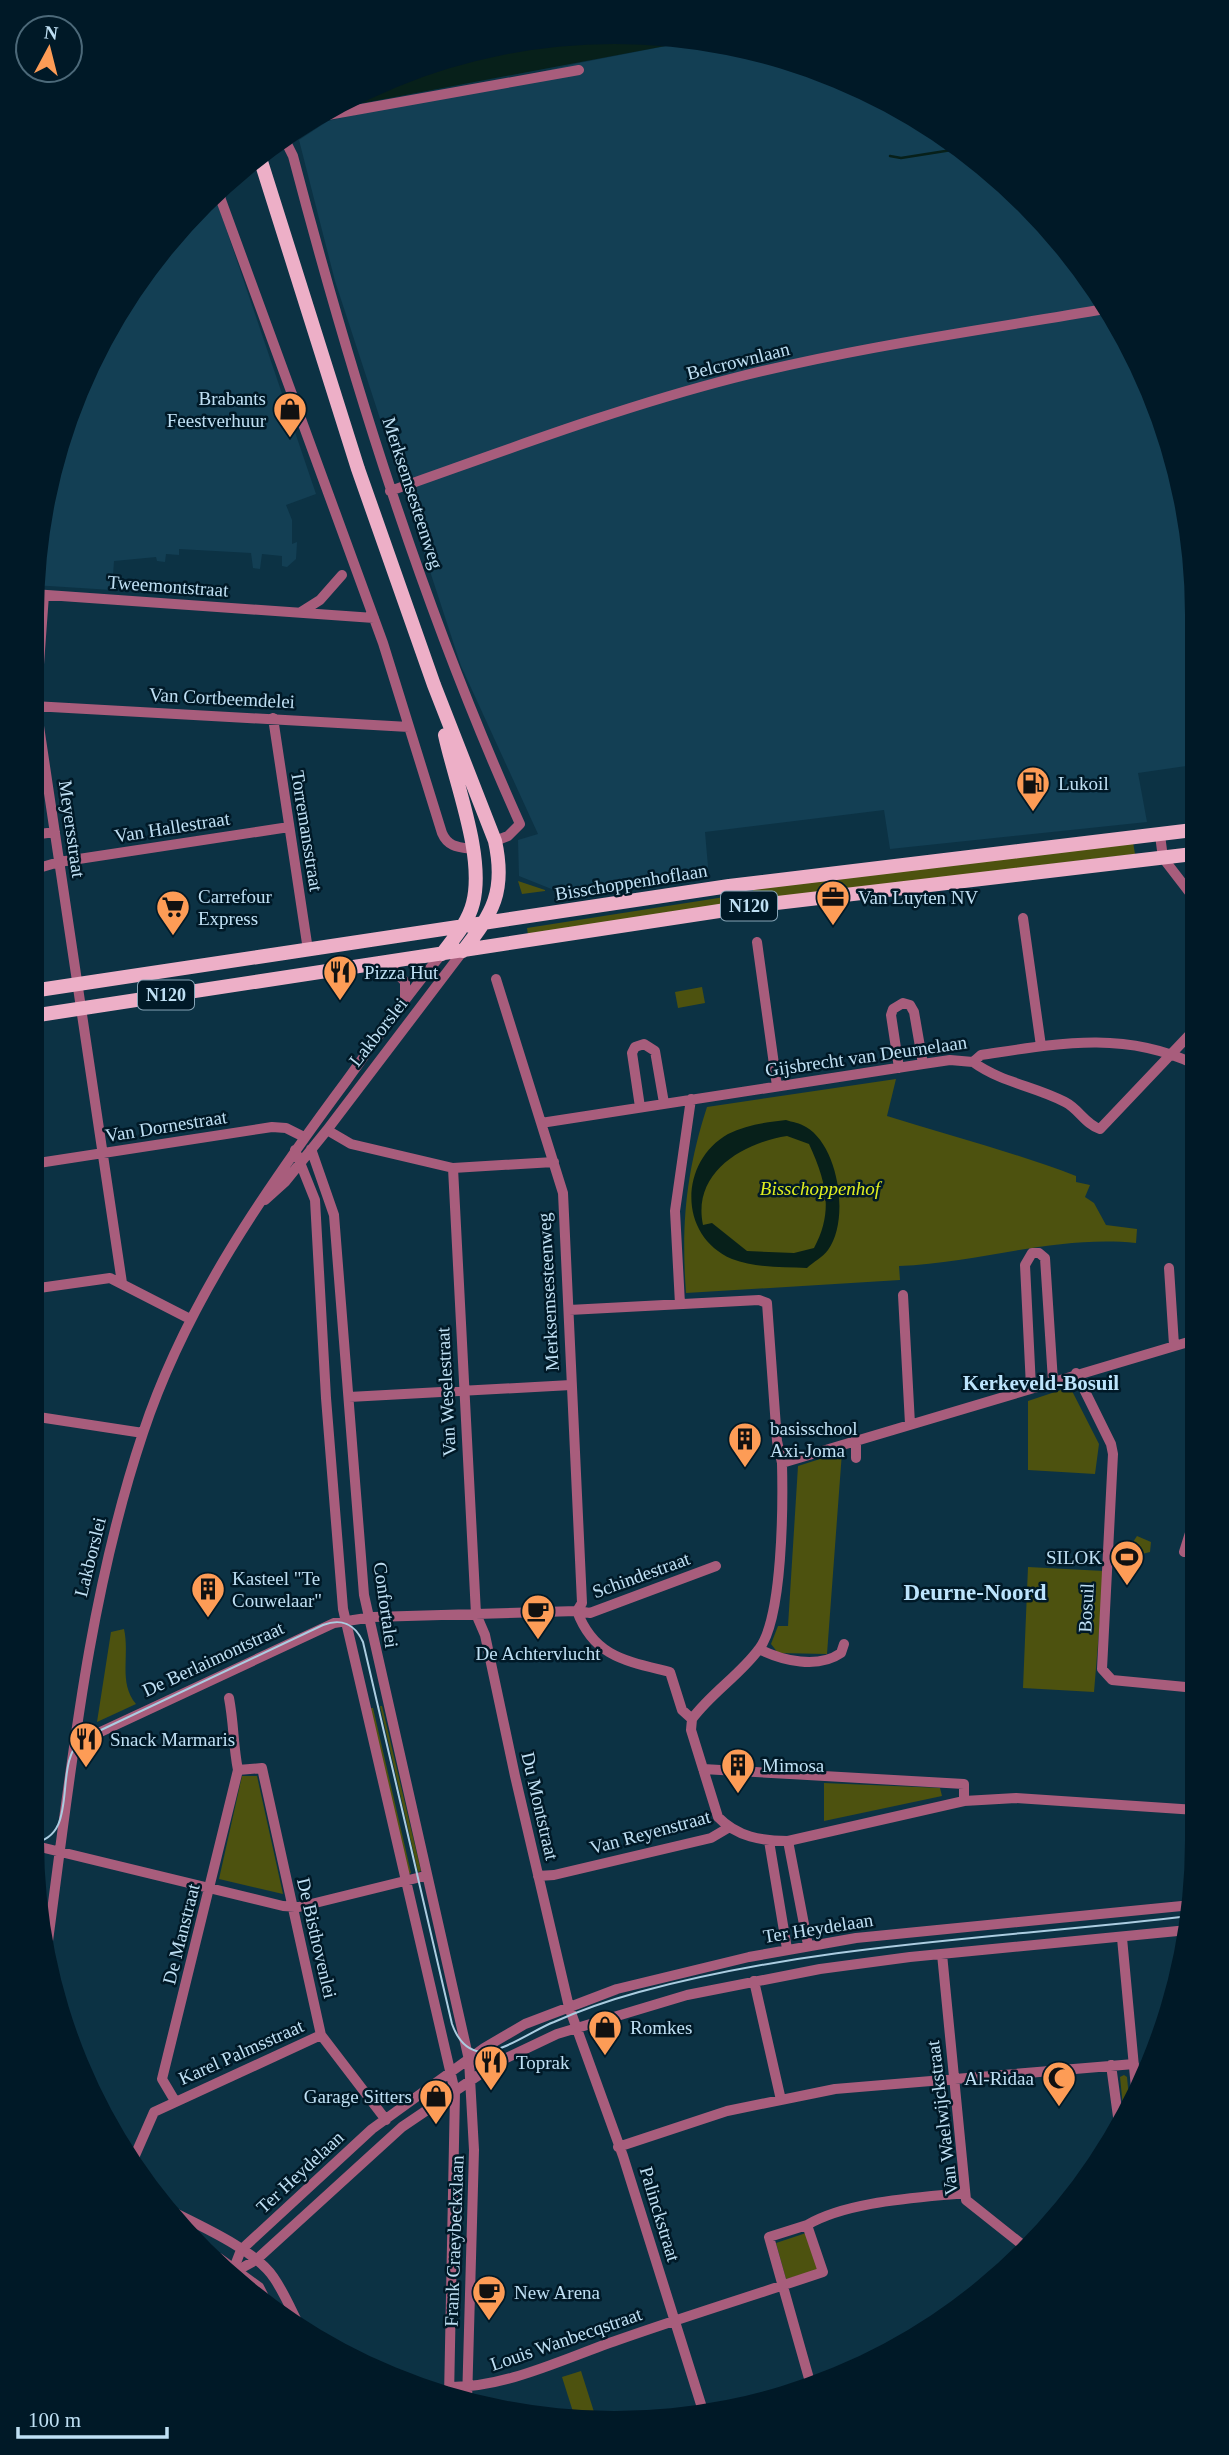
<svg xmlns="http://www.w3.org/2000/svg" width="1229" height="2455" font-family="Georgia,serif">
	<rect width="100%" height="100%" fill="#0c3244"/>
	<path fill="#133f54" d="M697 40 765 51 872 91 999 176 1077 260 1153 391 1192 538 1193 765 1138 773 1147 822 890 849 884 810 705 832 709 878 564 894 519 876 518 840 538 834 461 666 335 281 299 140 328 121 579 63Z
		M214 193 316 494 286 505 292 520V544L297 542 296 559 287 567 282 566V556L262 554 260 569 253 568 251 553 179 549V555L166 554 165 562 157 561 156 557 114 561 112 590 33 585 51 464 91 357 152 260Z"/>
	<path fill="#4d520f" d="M1133 842 1135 854 754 900 753 888Z
		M518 881 545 890V891L522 894Z
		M747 889 749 901 528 935 527 928 731 896Z
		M702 987 705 1003 678 1008 675 992Z
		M896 1079 887 1116C950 1136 1014 1152 1076 1176V1182L1090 1185 1085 1197 1094 1203 1106 1225 1137 1229 1136 1243C1055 1235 979 1263 899 1266L900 1280 686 1293C681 1225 686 1172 707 1107Z
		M1070 1387 1099 1444 1095 1474 1028 1470V1401Z
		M842 1452 827 1654 778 1653 771 1644 778 1626H788L798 1466Z
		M1137 1536 1151 1542 1150 1552 1142 1554 1134 1550 1131 1545Z
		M1028 1567 1104 1571 1094 1692 1023 1688Z
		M124 1629C130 1656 118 1682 136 1704L97 1722 111 1632Z
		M380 1706H382L421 1871 418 1872Z
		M370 1708H373L411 1873 408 1874Z
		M242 1776H257L283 1894 219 1879Z
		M824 1783 940 1788 942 1796 824 1821Z
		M1124 2075 1127 2077 1130 2109 1124 2117 1120 2077Z
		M806 2233 818 2270 786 2279 776 2243Z
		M581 2371 595 2415H574L562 2377Z"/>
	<path fill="#07201a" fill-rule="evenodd" d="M652 33 697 40 321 111 427 63 538 37Z
		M786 1120C792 1122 800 1123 806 1127 839 1146 850 1220 828 1250 823 1257 813 1262 807 1268 783 1267 755 1268 732 1259 678 1236 679 1162 728 1134 746 1125 767 1122 786 1120ZM787 1136 809 1144C826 1181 834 1211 814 1248L794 1253 747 1251 712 1223 703 1225C692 1173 742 1143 787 1136Z"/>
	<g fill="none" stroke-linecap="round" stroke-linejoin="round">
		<path stroke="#07201a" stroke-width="2.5" d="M890 156 901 158 958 149"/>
		<path stroke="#a85d7c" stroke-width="10" d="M311 118 579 70
			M280 140 286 142 293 156C353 384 423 608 520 824L508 836 495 841
			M286 142 315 118
			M219 188 221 200 383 643 442 833C448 847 458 847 473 849
			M390 491C504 451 617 408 734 378 856 347 982 330 1105 309
			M33 594 374 618
			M44 595 36 706 122 1283
			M301 612 320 600 342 575
			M33 706 409 727
			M273 718 308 950
			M32 835 55 832
			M1160 835 1163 858 1193 897
			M32 870 59 862 289 827
			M1023 918 1041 1046
			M757 942 777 1086
			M370 969 395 971 405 982V999
			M496 979 563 1193 582 1603 577 1611
			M973 1062C1002 1083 1035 1086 1065 1102 1079 1109 1085 1124 1100 1129L1194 1030
			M899 1068 891 1015 893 1009 903 1003 910 1005 914 1012 923 1064
			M640 1107 632 1053 635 1047 644 1044 655 1051 664 1103
			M541 1123 923 1064 950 1060 973 1062 981 1055C1055 1044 1123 1030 1194 1064
			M327 1130 351 1144 453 1168 554 1162
			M311 1149 334 1215 364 1595 469 2060 474 2150 467 2402
			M295 1150 315 1200 326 1398 343 1609 455 2092 449 2397
			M32 1164 272 1127 286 1128 304 1137
			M453 1168 476 1614 485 1635 515 1776 569 2007 623 2156 704 2414
			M1193 1194 1194 1192
			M265 1200 285 1182 327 1130 463 951
			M1169 1268 1174 1345
			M32 1289 110 1278 190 1319
			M903 1295 910 1424
			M680 1304 675 1211 691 1099
			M569 1310 759 1300 767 1303 777 1441 782 1463C783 1504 783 1618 759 1649 740 1675 711 1693 692 1719
			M1076 1373 1111 1444 1113 1454 1102 1669 1112 1680 1196 1688
			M1031 1387 1025 1265 1032 1253H1039L1045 1258 1053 1381
			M349 1397 571 1385
			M32 1416 143 1433
			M856 1458V1439
			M782 1463 1195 1340
			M1184 1552 1195 1517
			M577 1611C594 1657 626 1661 670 1672L682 1710 692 1719 691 1730 718 1817C737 1837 762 1841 788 1841L964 1801 1016 1798 1196 1810
			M759 1649C783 1661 818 1669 841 1653L844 1644
			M76 1737 94 1735 334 1623 373 1617 577 1611 590 1613 716 1566
			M703 1769 964 1784V1801
			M238 1770 262 1768 321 2035 386 2120
			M769 1841 787 1949
			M788 1841 808 1945
			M32 1845 283 1906 299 1907 425 1876
			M538 1876 554 1875 711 1838 728 1828
			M1122 1938 1137 2099
			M48 1941C71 1770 88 1597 143 1433 186 1303 266 1189 347 1080 378 1037 408 993 442 954
			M942 1954 966 2200 1029 2250
			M754 1981 781 2100
			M1111 2065 1119 2124
			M175 2101 162 2079 238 1770C233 1745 234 1724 229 1698
			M618 2147 727 2111 835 2089 1134 2064
			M133 2160 154 2112 321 2035
			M165 2208C196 2224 255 2249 274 2278 285 2294 293 2314 302 2331
			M807 2225C848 2201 917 2198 965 2193
			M219 2258 259 2287 267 2303
			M234 2268 241 2250 372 2129 484 2048 525 2024 617 1989 749 1957 856 1938 1192 1905
			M238 2270 256 2260 402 2127 498 2062 557 2034 687 1995 820 1969 910 1957 1188 1930
			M449 2387C506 2388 565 2358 618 2340 686 2316 755 2295 823 2272L807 2225 769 2237 810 2382"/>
		<path stroke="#edafc7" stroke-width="14" d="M259 155 358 469 434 685 495 841C506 891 493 913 463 951
			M442 954C454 938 468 923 473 903 485 856 455 782 445 735
			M32 991 729 886 1193 830
			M32 1016 752 906 1193 854"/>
		<path stroke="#abcde1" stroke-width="2" d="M32 1843C82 1837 51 1764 82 1739L323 1625C341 1618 355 1624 363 1642L452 2024C457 2038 465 2050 481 2052 500 2054 535 2029 554 2022 581 2010 610 2000 639 1992 820 1943 1005 1938 1190 1916"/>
	</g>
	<defs>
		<g id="shop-pin" transform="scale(1.75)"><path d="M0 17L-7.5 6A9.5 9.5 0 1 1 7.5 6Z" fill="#fd9c56" stroke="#001927"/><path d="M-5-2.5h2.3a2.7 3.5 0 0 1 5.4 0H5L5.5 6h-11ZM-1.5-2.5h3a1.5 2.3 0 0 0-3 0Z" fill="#111"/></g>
		<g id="fuel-pin" transform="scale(1.75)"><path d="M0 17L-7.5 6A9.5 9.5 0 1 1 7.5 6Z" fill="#fd9c56" stroke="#001927"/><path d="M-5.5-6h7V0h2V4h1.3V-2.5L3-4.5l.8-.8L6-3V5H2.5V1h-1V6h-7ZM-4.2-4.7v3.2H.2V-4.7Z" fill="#111"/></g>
		<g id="office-pin" transform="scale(1.75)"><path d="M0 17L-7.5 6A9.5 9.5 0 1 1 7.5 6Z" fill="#fd9c56" stroke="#001927"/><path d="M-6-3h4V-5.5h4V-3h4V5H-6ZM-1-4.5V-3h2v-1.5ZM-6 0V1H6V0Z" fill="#111"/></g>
		<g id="supermarket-pin" transform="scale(1.75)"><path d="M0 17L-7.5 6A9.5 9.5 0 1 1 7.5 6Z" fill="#fd9c56" stroke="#001927"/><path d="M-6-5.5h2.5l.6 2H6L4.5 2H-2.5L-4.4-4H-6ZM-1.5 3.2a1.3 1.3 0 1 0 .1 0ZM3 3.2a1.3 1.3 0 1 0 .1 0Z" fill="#111"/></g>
		<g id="restaurant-pin" transform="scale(1.75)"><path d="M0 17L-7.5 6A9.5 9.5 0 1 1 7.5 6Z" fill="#fd9c56" stroke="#001927"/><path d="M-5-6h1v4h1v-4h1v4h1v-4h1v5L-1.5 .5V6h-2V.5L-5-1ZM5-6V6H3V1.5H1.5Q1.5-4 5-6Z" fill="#111"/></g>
		<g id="building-pin" transform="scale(1.75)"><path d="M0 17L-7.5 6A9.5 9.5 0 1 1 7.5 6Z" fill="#fd9c56" stroke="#001927"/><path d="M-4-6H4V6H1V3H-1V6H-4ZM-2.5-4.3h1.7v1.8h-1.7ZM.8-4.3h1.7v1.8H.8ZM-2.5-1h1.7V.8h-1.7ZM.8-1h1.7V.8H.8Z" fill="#111"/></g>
		<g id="stadium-pin" transform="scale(1.75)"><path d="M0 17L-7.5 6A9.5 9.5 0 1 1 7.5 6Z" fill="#fd9c56" stroke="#001927"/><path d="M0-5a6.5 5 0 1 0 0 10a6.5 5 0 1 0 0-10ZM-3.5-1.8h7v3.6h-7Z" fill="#111"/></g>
		<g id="cafe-pin" transform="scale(1.75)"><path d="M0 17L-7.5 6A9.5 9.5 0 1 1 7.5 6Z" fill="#fd9c56" stroke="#001927"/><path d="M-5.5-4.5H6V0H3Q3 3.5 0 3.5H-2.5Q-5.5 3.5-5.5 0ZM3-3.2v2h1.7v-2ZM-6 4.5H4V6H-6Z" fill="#111"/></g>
		<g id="mosque-pin" transform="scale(1.75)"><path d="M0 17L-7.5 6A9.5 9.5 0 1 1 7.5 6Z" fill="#fd9c56" stroke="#001927"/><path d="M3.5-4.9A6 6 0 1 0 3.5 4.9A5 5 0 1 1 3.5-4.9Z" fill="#111"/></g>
	</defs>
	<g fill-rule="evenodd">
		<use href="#shop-pin" x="290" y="409"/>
		<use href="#fuel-pin" x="1033" y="783"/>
		<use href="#office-pin" x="833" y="897"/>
		<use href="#supermarket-pin" x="173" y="907"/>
		<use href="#restaurant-pin" x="340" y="972"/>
		<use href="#building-pin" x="745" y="1439"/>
		<use href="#stadium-pin" x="1127" y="1557"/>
		<use href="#building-pin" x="208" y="1589"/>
		<use href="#cafe-pin" x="538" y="1611"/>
		<use href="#restaurant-pin" x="86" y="1739"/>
		<use href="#building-pin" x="738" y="1765"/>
		<use href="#shop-pin" x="605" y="2027"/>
		<use href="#restaurant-pin" x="491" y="2062"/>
		<use href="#mosque-pin" x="1059" y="2078"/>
		<use href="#shop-pin" x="436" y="2096"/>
		<use href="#cafe-pin" x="489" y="2292"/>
	</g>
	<g text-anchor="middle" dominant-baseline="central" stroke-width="5" stroke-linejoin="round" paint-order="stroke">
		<g fill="#001927" stroke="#86a4b6" stroke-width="2">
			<rect x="721" y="891.5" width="56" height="29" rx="5"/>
			<rect x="138" y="980.5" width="56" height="29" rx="5"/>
		</g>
		<g font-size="18" font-weight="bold" fill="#bfe0f4">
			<text x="749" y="906">N120</text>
			<text x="166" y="995">N120</text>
		</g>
		<g font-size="19" fill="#bfe0f4" stroke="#001927">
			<text transform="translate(738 361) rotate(-14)">Belcrownlaan</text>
			<text transform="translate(413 493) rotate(72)">Merksemsesteenweg</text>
			<text transform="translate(168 586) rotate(4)">Tweemontstraat</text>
			<text transform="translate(222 698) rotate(3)">Van Cortbeemdelei</text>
			<text transform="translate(172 827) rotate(-9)">Van Hallestraat</text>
			<text transform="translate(72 829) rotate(82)">Meyersstraat</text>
			<text transform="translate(307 831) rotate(81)">Torremansstraat</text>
			<text transform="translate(631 882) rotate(-9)">Bisschoppenhoflaan</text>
			<text transform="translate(378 1032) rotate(-52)">Lakborslei</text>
			<text transform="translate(866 1056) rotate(-8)">Gijsbrecht van Deurnelaan</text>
			<text transform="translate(166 1126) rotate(-9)">Van Dornestraat</text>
			<text transform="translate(548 1292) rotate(-93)">Merksemsesteenweg</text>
			<text transform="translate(446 1392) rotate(-93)">Van Weselestraat</text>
			<text transform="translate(90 1557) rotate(-76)">Lakborslei</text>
			<text transform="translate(641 1575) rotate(-20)">Schindestraat</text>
			<text transform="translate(386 1605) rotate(82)">Confortalei</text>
			<text transform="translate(1086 1608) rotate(-87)">Bosuil</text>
			<text transform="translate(213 1659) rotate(-25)">De Berlaimontstraat</text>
			<text transform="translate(540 1806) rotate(77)">Du Montstraat</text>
			<text transform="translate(650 1832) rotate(-15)">Van Reyenstraat</text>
			<text transform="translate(818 1928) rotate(-9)">Ter Heydelaan</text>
			<text transform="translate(181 1934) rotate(-76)">De Manstraat</text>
			<text transform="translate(317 1938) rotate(77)">De Bisthovenlei</text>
			<text transform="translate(241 2052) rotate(-24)">Karel Palmsstraat</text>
			<text transform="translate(942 2118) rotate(-97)">Van Waelwijckstraat</text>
			<text transform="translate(300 2172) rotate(-43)">Ter Heydelaan</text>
			<text transform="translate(660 2214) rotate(73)">Palinckstraat</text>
			<text transform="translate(454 2241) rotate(-88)">Frank Craeybeckxlaan</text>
			<text transform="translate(566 2339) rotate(-19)">Louis Wanbecqstraat</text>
		</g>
		<g font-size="19" fill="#bfe0f4" stroke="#001927" text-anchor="start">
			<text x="266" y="398" text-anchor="end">Brabants<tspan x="266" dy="22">Feestverhuur</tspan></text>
			<text x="1058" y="783">Lukoil</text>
			<text x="198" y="896">Carrefour<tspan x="198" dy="22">Express</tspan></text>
			<text x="858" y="897">Van Luyten NV</text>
			<text x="364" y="972">Pizza Hut</text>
			<text x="770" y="1428">basisschool<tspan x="770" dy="22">Axi-Joma</tspan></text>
			<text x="1102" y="1557" text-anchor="end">SILOK</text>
			<text x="232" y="1578">Kasteel "Te<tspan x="232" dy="22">Couwelaar"</tspan></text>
			<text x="538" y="1653" text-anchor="middle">De Achtervlucht</text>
			<text x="110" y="1739">Snack Marmaris</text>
			<text x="762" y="1765">Mimosa</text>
			<text x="630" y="2027">Romkes</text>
			<text x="516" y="2062">Toprak</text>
			<text x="1034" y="2078" text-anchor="end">Al-Ridaa</text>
			<text x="412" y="2096" text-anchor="end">Garage Sitters</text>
			<text x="514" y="2292">New Arena</text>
		</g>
		<g font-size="19" font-style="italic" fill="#dfee1f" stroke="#001927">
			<text x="820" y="1188">Bisschoppenhof</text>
		</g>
		<g font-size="21" font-weight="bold" fill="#bce4fc" stroke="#001927">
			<text x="1041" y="1383">Kerkeveld-Bosuil</text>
		</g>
		<g font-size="23" font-weight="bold" fill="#bce4fc" stroke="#001927">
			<text x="975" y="1592">Deurne-Noord</text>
		</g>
	</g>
	<path d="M0 0H1229V2455H0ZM614 44H615A570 570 0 0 1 1185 614V1841A570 570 0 0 1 615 2411H614A570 570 0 0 1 44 1841V614A570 570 0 0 1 614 44Z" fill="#001927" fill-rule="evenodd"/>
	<g transform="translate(49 49) rotate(7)"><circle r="33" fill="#001927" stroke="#4c6979" stroke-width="2"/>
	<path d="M0-5L12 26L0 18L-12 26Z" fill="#fd9c56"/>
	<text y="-10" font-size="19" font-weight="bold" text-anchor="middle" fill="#bfe0f4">N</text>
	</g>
	<path d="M18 2427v10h149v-10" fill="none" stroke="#bfe0f4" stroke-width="3.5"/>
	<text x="28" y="2427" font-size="21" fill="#bfe0f4" stroke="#001927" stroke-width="5" paint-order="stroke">100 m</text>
</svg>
